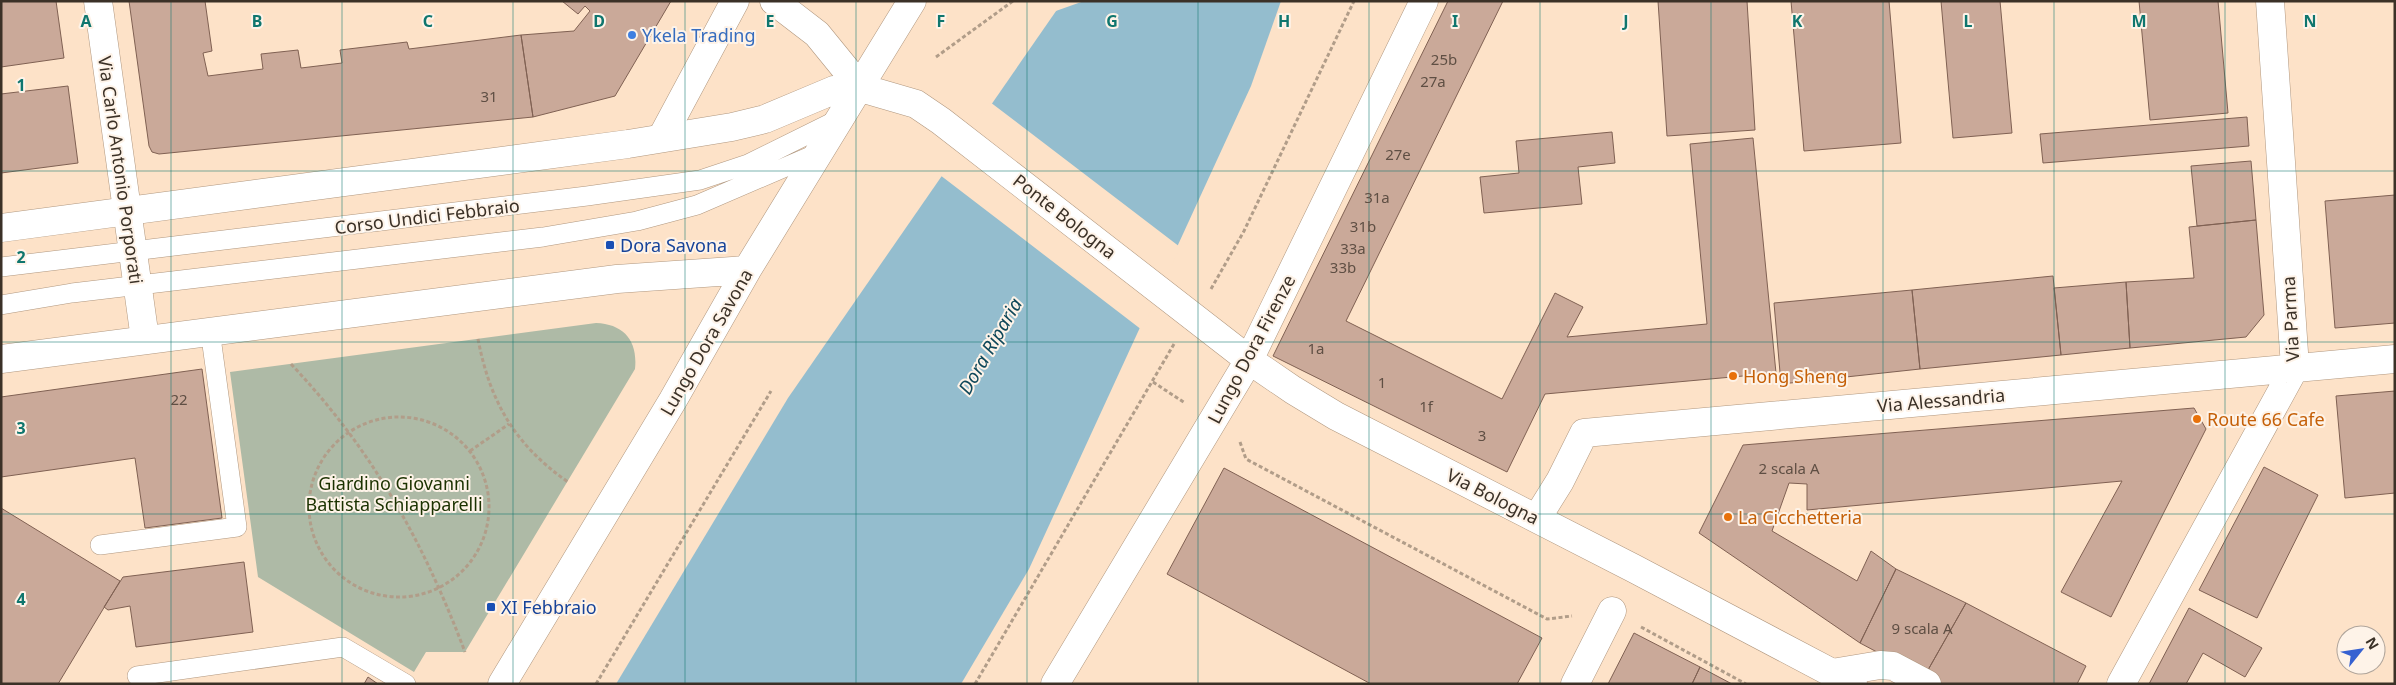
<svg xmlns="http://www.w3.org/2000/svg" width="2396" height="685" font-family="'Noto Sans',sans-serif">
	<rect width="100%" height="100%" fill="#fde2c8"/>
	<path fill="#aebaa6" d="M596 323C624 324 638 341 635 369L465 652H426L414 672 258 577 230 372Z"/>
	<path fill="#94bdce" d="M1063 1H1281L1251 86 1029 569 961 684H616L788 398Z"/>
	<path fill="#fde2c8" d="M1060 1H1084L1053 12Z
		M990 102 1180 247 1142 330 940 175Z"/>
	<path fill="#caa999" stroke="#806153" d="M1 1H56L64 58 1 67Z
		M129 1H205L212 51 203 53 208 76 263 69 261 54 298 50 301 68 342 63 340 50 407 42 409 49 521 35 533 117 159 154 152 152 149 146Z
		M562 1H671L615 96 533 117 521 35 574 31 590 11 585 6 578 14Z
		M1448 1H1503L1346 321 1502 399 1555 293 1583 307 1567 337 1707 324 1690 144 1753 138 1776 373 1545 394 1507 472 1273 356Z
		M1658 1H1747L1755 130 1667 136Z
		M1791 1H1889L1901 143 1804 151Z
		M1941 1H2000L2012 133 1953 138Z
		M2139 1H2218L2228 113 2150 120Z
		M68 86 78 163 1 173V94Z
		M2247 117 2249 146 2043 163 2040 134Z
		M1612 132 1615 163 1578 167 1582 204 1484 213 1480 177 1519 173 1516 141Z
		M2251 161 2256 220 2197 226 2191 166Z
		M2395 195V323L2335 328 2325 201Z
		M2256 220 2264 315 2246 337 2130 348 2126 282 2194 278 2189 227Z
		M2053 276 2061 355 1920 369 1912 290Z
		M2126 282 2130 348 2061 355 2054 288Z
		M1912 290 1920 369 1781 384 1774 303Z
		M202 369 222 518 145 528 135 458 1 477V397Z
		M2395 391V493L2345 498 2336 396Z
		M2194 408 2206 429 2111 617 2061 592 2122 481 1807 510V484L1789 483 1772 531 1857 581 1871 551 1896 569 1860 643 1699 533 1743 445Z
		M2264 467 2318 495 2257 618 2199 590Z
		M1224 468 1542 638 1517 684H1371L1167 574Z
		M1 508 120 581 58 684H1Z
		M244 562 253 632 136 647 130 606 108 610 104 607 123 577Z
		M1896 569 1966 603 1924 677 1860 643Z
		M1966 603 2086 666 2077 684H1937L1924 677Z
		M2189 608 2262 648 2245 677 2203 653 2186 684H2149Z
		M1634 633 1700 667 1692 684H1608Z
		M1700 667 1732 684H1692Z
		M368 677 378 684H364Z"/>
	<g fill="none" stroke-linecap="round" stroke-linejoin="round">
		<g stroke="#b0977f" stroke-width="20">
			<path id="service" d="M1 267 587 196 700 180 748 164 839 119
				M1 305 72 293 543 237 637 221 697 205 818 153
				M100 545 237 527 210 330
				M137 676 343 647 406 684"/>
		</g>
		<g stroke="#b0977f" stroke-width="29">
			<path id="pedestrian" d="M1575 684 1612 611"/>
		</g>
		<g stroke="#b0977f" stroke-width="29">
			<path id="minor" d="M98 1 145 339
				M774 1 817 34 861 88
				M662 137 735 1
				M1537 518 1560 481 1584 433 2395 359
				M1832 673 1880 665 1893 666 1927 684
				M2121 684 2295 367 2270 1"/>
		</g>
		<g stroke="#b0977f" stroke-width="29">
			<path id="tertiary" d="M1 228 628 144 732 127 765 119 834 90 861 88 916 104 941 121 1249 360 1293 390 1336 416 1633 568 1853 684
				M1 359 617 279 747 270
				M502 684 673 400 747 270 912 1
				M1055 684 1249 360 1424 1"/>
		</g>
		<path stroke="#b19d89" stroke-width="3" stroke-dasharray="4 2.5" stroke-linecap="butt" d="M936 57 1013 1
			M1211 289 1244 231 1354 1
			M478 339C490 402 515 445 568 482
			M291 364C373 451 423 541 465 652
			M1153 382 1185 403
			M309 507a90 90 0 1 1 180 0a90 90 0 1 1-180 0Z
			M1240 442 1246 459 1547 619 1572 616
			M470 451 509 424
			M1641 627 1746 684
			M596 684 771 391
			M975 684 1174 344"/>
		<use href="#service" stroke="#fff" stroke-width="19"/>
		<use href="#pedestrian" stroke="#fff" stroke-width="28"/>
		<use href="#minor" stroke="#fff" stroke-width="28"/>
		<use href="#tertiary" stroke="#fff" stroke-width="28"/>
	</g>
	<path fill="none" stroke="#0f766e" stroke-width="1" stroke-opacity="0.55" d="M171 1V684M342 1V684M513 1V684M685 1V684M856 1V684M1027 1V684M1198 1V684M1369 1V684M1540 1V684M1711 1V684M1883 1V684M2054 1V684M2225 1V684M1 171H2395M1 342H2395M1 514H2395"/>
	<circle fill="#3f7fe0" stroke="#fef3e8" stroke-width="2" cx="632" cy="35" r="5"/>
	<g fill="#1a4fb4" stroke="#fef3e8" stroke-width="2">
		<rect x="605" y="240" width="10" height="10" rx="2.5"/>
		<rect x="486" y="602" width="10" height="10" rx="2.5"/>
	</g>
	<g fill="#e8710a" stroke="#fef3e8" stroke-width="2">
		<circle cx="1733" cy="376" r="5"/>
		<circle cx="2197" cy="419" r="5"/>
		<circle cx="1728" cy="517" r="5"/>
	</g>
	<g text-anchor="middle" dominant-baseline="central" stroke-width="4" stroke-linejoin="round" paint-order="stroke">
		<g font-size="15" fill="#5f4f44">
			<text x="1444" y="59">25b</text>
			<text x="1433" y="81">27a</text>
			<text x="489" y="96">31</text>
			<text x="1398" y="154">27e</text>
			<text x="1377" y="197">31a</text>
			<text x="1363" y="226">31b</text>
			<text x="1353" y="248">33a</text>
			<text x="1343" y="267">33b</text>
			<text x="1316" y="348">1a</text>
			<text x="1382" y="382">1</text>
			<text x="179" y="399">22</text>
			<text x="1426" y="406">1f</text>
			<text x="1482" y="435">3</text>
			<text x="1789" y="468">2 scala A</text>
			<text x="1922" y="628">9 scala A</text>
		</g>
		<g font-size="18" fill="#366cbe" stroke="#fef3e8" text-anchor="start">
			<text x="642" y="35">Ykela Trading</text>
		</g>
		<g font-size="18" fill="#3b3127" stroke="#fef3e8">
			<text transform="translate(121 170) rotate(82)">Via Carlo Antonio Porporati</text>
			<text transform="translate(427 216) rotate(-7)">Corso Undici Febbraio</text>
			<text transform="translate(1065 216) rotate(38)">Ponte Bologna</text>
			<text transform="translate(2290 319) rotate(-93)">Via Parma</text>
			<text transform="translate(706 342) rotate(-60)">Lungo Dora Savona</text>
			<text transform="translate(1251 349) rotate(-62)">Lungo Dora Firenze</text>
			<text transform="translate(1941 400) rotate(-5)">Via Alessandria</text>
			<text transform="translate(1493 496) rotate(27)">Via Bologna</text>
		</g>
		<g font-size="18" fill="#164399" stroke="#fef3e8" text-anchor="start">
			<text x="620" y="245">Dora Savona</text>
			<text x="501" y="607">XI Febbraio</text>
		</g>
		<g font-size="18" fill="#c56008" stroke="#fef3e8" text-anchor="start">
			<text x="1743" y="376">Hong Sheng</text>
			<text x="2207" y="419">Route 66 Cafe</text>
			<text x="1738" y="517">La Cicchetteria</text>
		</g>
		<g font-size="18" fill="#1b3200" stroke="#fef3e8">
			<text x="394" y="483">Giardino Giovanni<tspan x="394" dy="21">Battista Schiapparelli</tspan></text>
		</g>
		<g font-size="19" font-style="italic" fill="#0f485a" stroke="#fef3e8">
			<text transform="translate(990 346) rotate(-60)">Dora Riparia</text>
		</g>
	</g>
	<g font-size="16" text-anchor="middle" font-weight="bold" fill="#0f766e" stroke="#fef3e8" stroke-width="4" stroke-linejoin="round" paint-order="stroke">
		<text x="86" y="27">A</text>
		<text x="257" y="27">B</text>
		<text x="428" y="27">C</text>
		<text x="599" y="27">D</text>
		<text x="770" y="27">E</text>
		<text x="941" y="27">F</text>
		<text x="1112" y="27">G</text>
		<text x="1284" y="27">H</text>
		<text x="1455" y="27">I</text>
		<text x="1626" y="27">J</text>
		<text x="1797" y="27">K</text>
		<text x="1968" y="27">L</text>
		<text x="2139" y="27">M</text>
		<text x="2310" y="27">N</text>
		<text x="21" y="91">1</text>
		<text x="21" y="263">2</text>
		<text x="21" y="434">3</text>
		<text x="21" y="605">4</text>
	</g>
	<rect width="2396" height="685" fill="none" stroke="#3b3127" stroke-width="5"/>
	<g transform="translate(2361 650) rotate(60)"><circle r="24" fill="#fef3e8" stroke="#b0a59b"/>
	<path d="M0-4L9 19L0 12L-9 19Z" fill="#3661d1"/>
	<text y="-8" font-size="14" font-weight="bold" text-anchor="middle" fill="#3b3127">N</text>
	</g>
</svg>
